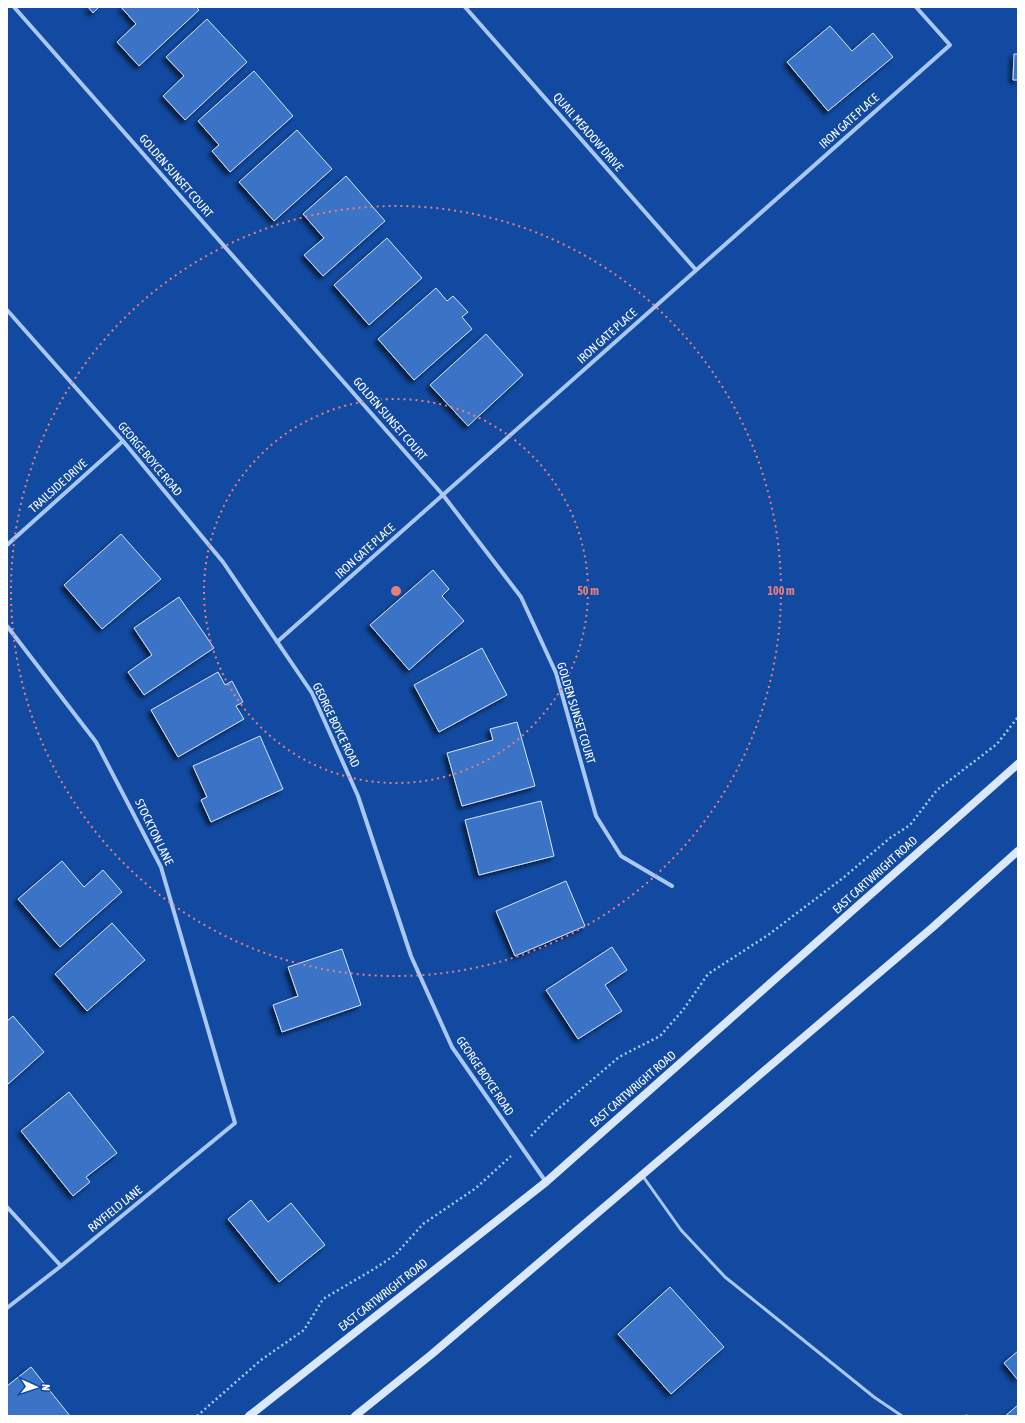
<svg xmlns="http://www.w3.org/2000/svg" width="1025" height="1423" font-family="'Asap Condensed',sans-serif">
	<defs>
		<filter id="shadow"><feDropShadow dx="-3.5" dy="3.5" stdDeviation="2" flood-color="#0009"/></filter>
	</defs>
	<rect width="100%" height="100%" fill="#114aa0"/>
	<path fill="#3a73c7" stroke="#d2e4fe" filter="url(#shadow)" d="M88 7H99L93 13Z
		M121 7H196L199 10 139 66 117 42 136 24Z
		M207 19 247 62 185 120 163 96 184 76 166 57Z
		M830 26 852 51 873 33 893 57 828 111 787 62Z
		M1014 54H1018V80H1013Z
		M254 71 293 116 230 172 212 151 219 145 198 121Z
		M297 130 332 169 274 221 239 182Z
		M346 176 385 221 323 276 304 255 324 238 303 214Z
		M387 238 422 278 369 325 334 285Z
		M436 288 447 301 453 296 468 312 462 317 472 329 414 380 378 339Z
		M486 334 523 375 468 426 430 385Z
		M121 534 161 579 102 629 64 585Z
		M433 570 449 589 442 596 464 621 409 670 370 625Z
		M179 597 214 648 144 695 128 672 152 655 134 628Z
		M482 648 507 695 439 732 414 685Z
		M218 672 225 685 232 681 243 702 236 706 244 719 178 757 151 710Z
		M517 722 535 786 462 806 447 753 493 740 490 729Z
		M260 736 283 789 211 822 201 800 207 797 193 766Z
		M541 801 554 856 479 875 465 820Z
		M62 861 84 887 103 870 122 892 60 947 18 899Z
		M566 881 585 926 515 956 496 911Z
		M112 923 145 960 87 1011 55 974Z
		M612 947 627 970 605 985 622 1011 578 1039 546 990Z
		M342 949 361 1005 282 1032 273 1005 298 996 288 967Z
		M13 1016 44 1052 7 1085V1021Z
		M69 1092 117 1153 86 1177 90 1182 73 1196 21 1131Z
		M251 1200 268 1222 291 1203 325 1245 279 1282 228 1219Z
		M670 1287 724 1347 671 1394 618 1334Z
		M1018 1351V1380L1004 1363Z
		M31 1367 70 1416H7V1386Z
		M1018 1405V1416H1005Z"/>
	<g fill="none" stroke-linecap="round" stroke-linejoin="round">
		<path stroke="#a9c8f5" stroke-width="2.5" stroke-dasharray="2 3" stroke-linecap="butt" d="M531 1136 551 1115 619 1057 660 1036 683 1010 708 974 768 935 843 878 890 838 910 825 937 790 997 744 1018 717
			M197 1416 261 1360 304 1330 323 1299 374 1269 395 1255 423 1224 476 1188 511 1156"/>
		<path stroke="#a9c8f5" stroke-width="3" d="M642 1175 681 1230 725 1277 874 1397 902 1416
			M966 1416H967"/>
		<path stroke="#a9c8f5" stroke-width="4" d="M14 7 443 495 521 597 556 673 596 816 621 856 672 886
			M465 7 696 270
			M7 310 123 441 223 562 312 693 358 796 411 956 452 1047 546 1182
			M7 545 123 441
			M7 626 96 742 161 867 235 1123 61 1266 7 1308
			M277 642 950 45 916 7
			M7 1207 61 1266"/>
		<path stroke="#dae8fe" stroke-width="8" d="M249 1416 546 1182 1018 764
			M355 1416 432 1354 933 927 1018 851"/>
	</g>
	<g fill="none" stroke="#e67e7e" stroke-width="2" stroke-dasharray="2 4">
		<circle cx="396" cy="591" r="192"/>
		<circle cx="396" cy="591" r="385"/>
	</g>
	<g text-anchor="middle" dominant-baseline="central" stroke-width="3.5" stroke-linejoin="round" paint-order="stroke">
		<g font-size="12" fill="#fff" stroke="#114aa0">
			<text transform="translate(849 121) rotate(-42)">IRON GATE PLACE</text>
			<text transform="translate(588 132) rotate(49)">QUAIL MEADOW DRIVE</text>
			<text transform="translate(176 176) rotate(49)">GOLDEN SUNSET COURT</text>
			<text transform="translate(607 336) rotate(-42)">IRON GATE PLACE</text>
			<text transform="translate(390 419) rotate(49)">GOLDEN SUNSET COURT</text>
			<text transform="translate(150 459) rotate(50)">GEORGE BOYCE ROAD</text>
			<text transform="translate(58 486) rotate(-42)">TRAILSIDE DRIVE</text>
			<text transform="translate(365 551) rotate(-42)">IRON GATE PLACE</text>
			<text transform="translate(576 713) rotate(73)">GOLDEN SUNSET COURT</text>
			<text transform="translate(336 725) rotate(64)">GEORGE BOYCE ROAD</text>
			<text transform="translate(154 832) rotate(64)">STOCKTON LANE</text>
			<text transform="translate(875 875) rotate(-42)">EAST CARTWRIGHT ROAD</text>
			<text transform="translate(485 1076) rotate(56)">GEORGE BOYCE ROAD</text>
			<text transform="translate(633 1089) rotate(-41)">EAST CARTWRIGHT ROAD</text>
			<text transform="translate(115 1209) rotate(-39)">RAYFIELD LANE</text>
			<text transform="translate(383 1295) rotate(-38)">EAST CARTWRIGHT ROAD</text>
		</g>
	</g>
	<circle cx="396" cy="591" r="6" fill="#e67e7e" stroke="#114aa0" stroke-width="2"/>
	<g font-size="12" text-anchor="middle" font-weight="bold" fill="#e67e7e" stroke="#114aa0" stroke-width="3.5" stroke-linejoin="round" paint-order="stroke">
		<text x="588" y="595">50 m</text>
		<text x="781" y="595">100 m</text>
	</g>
	<rect width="1025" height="1423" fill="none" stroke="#ffffff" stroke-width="16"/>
	<g transform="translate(36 1387) rotate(93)" stroke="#114aa0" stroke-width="3" paint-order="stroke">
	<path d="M0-3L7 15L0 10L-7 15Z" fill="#ffffff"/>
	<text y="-6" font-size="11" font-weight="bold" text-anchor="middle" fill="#ffffff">N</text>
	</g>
</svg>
